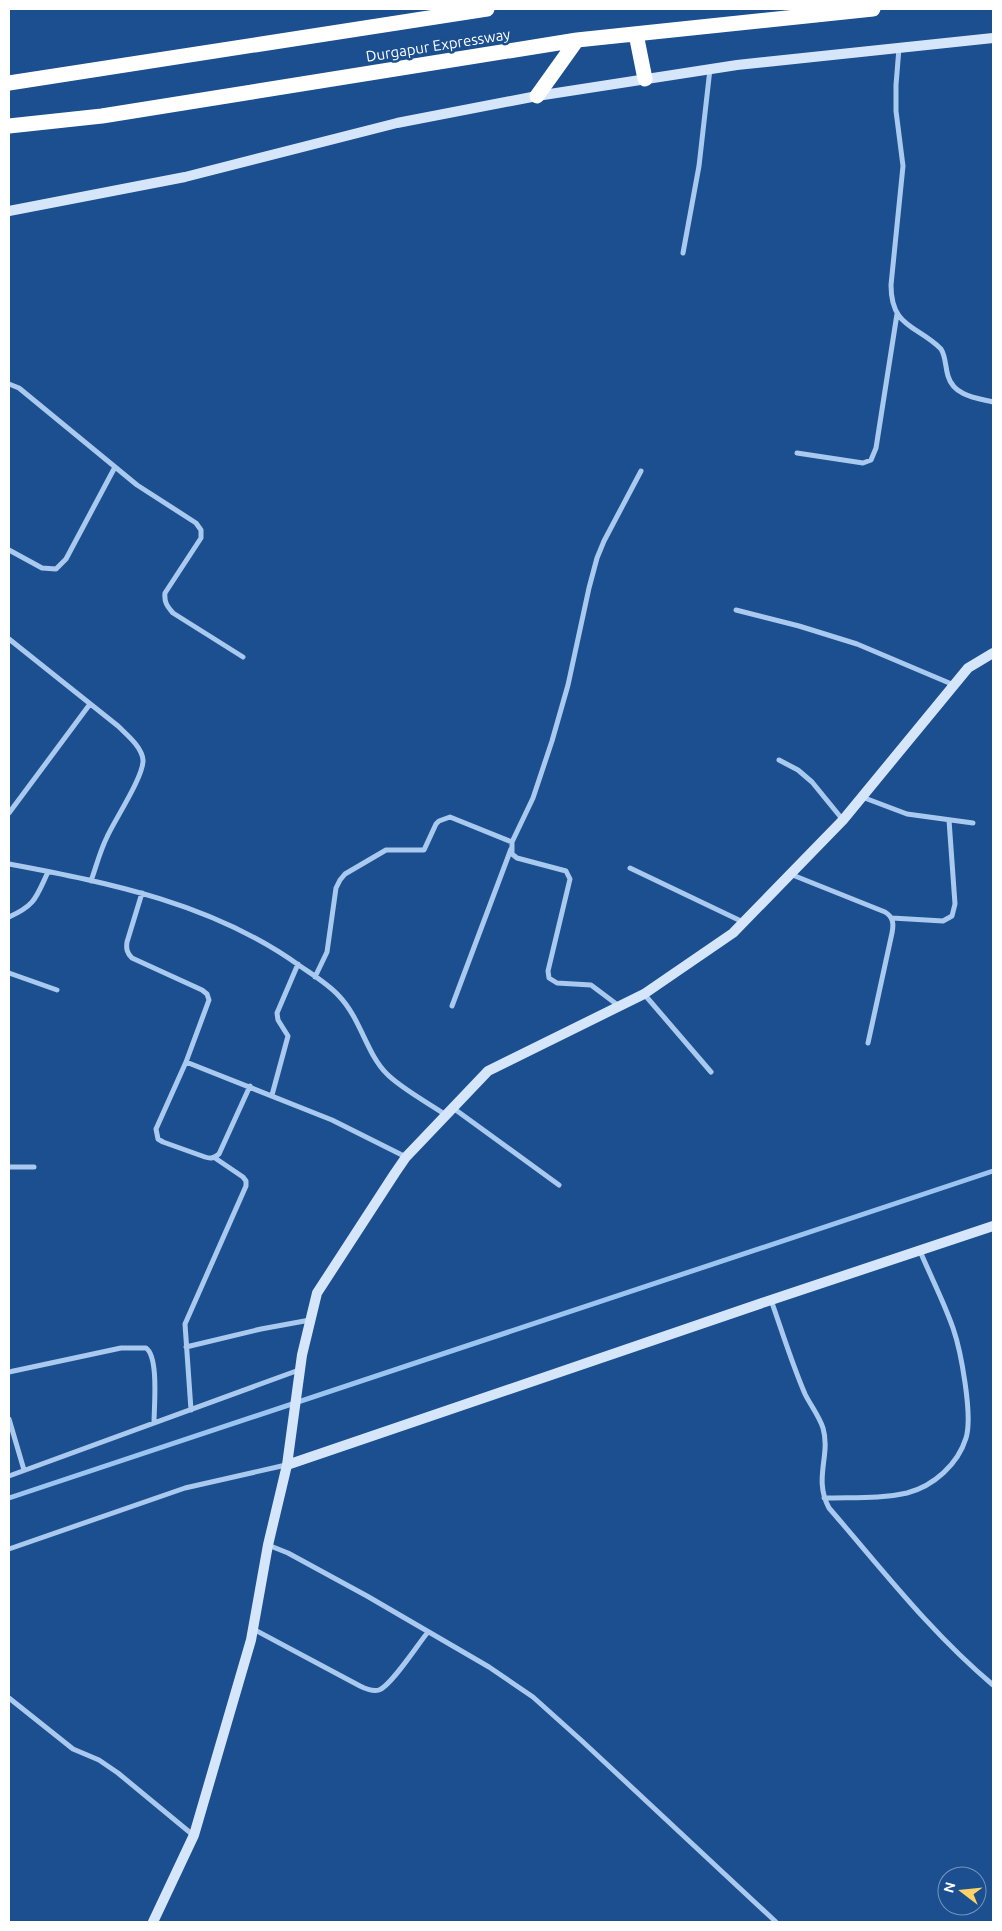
<svg xmlns="http://www.w3.org/2000/svg" width="1002" height="1931" font-family="Ubuntu,sans-serif">
	<rect width="100%" height="100%" fill="#1b4f8f"/>
	<g fill="none" stroke-linecap="round" stroke-linejoin="round">
		<path stroke="#9cc4f0" stroke-width="5" d="M9 1498 993 1171"/>
		<path stroke="#a9c9ee" stroke-width="5" d="M899 48 896 85V111L903 166 891 285C891 328 917 325 941 349 946 357 945 366 948 376 954 396 976 398 993 402
			M683 253 699 166 710 69
			M9 384 19 388 137 485 196 523 201 530V538L165 593C164 602 167 606 173 613L243 657
			M797 453 863 463 871 460 876 448 897 314
			M9 550 42 568 56 569 66 559 115 467
			M736 610 799 626 857 644 954 685
			M9 639 118 726C127 735 142 747 143 760 144 776 114 821 107 837 100 851 96 867 91 881
			M779 760 798 770 812 782 843 820
			M862 797 907 814 973 823
			M9 813 90 704
			M9 864C111 883 214 904 300 966 313 975 328 984 339 996 361 1019 367 1055 387 1074 402 1089 427 1102 446 1115
			M630 868 743 922
			M790 874 885 912C893 917 894 923 892 933L868 1043
			M142 893 127 942C126 949 127 953 132 958L202 990 207 994 209 1000 186 1062 156 1129 158 1139 163 1142 205 1157C211 1159 214 1158 219 1154L250 1086
			M9 917C36 905 36 897 48 872
			M892 918 943 921 952 916 955 904 949 820
			M9 973 57 990
			M315 977 327 952 336 888 340 880 345 874 386 850H424L436 824 439 821 450 817 512 842
			M644 994 711 1072
			M452 1006 511 849
			M619 1006 591 985 557 983 549 978 548 971 570 879 566 871 517 858 512 854V842L533 798 552 741 568 685 589 588 597 558 604 541 641 471
			M186 1062 332 1120 406 1157
			M272 1095 288 1036 278 1020 277 1013 298 964
			M453 1108 559 1185
			M9 1167H34
			M771 1300C782 1331 792 1364 805 1394 811 1406 819 1416 823 1428 831 1456 813 1478 829 1508 881 1568 931 1633 993 1685
			M186 1347 261 1329 310 1320
			M9 1372 121 1348H146C159 1357 154 1407 154 1423
			M191 1410 185 1324 246 1186V1181L243 1177 215 1158
			M9 1419 24 1470
			M9 1476 299 1370
			M824 1498C851 1497 881 1499 907 1493 934 1486 958 1464 966 1438 973 1416 961 1351 953 1328 944 1302 931 1277 920 1251
			M268 1545 288 1553 367 1596 489 1667 533 1697 582 1741 776 1922
			M9 1549 185 1488 286 1465
			M253 1629 360 1686C366 1689 373 1692 379 1690 391 1686 418 1644 428 1632
			M9 1698 73 1749 99 1760 118 1773 193 1835"/>
		<path stroke="#d6e6fa" stroke-width="10" d="M9 211 185 177 397 123 537 96 737 65 993 38
			M287 1465 771 1300 993 1226
			M153 1922 194 1835 251 1640 268 1545 287 1465 302 1355 317 1293 395 1173 406 1157 488 1071 644 994 733 933 843 820 968 668 993 653"/>
		<path stroke="#fff" stroke-width="15" d="M636 34 645 79
			M9 83 487 9
			M537 96 577 40
			M9 126 102 116 577 40 873 9"/>
	</g>
	<g text-anchor="middle" dominant-baseline="central" stroke-width="5" stroke-linejoin="round" paint-order="stroke">
		<g font-size="15" fill="#fff" stroke="#1b4f8f">
			<text transform="translate(438 45) rotate(-9)">Durgapur Expressway</text>
		</g>
	</g>
	<rect width="1002" height="1931" fill="none" stroke="#ffffff" stroke-width="20"/>
	<g transform="translate(962 1891) rotate(286)"><circle r="24" fill="#1b4f8f" stroke="#7695bc"/>
	<path d="M0-4L9 19L0 12L-9 19Z" fill="#ffd166"/>
	<text y="-8" font-size="14" font-weight="bold" text-anchor="middle" fill="#ffffff">N</text>
	</g>
</svg>
